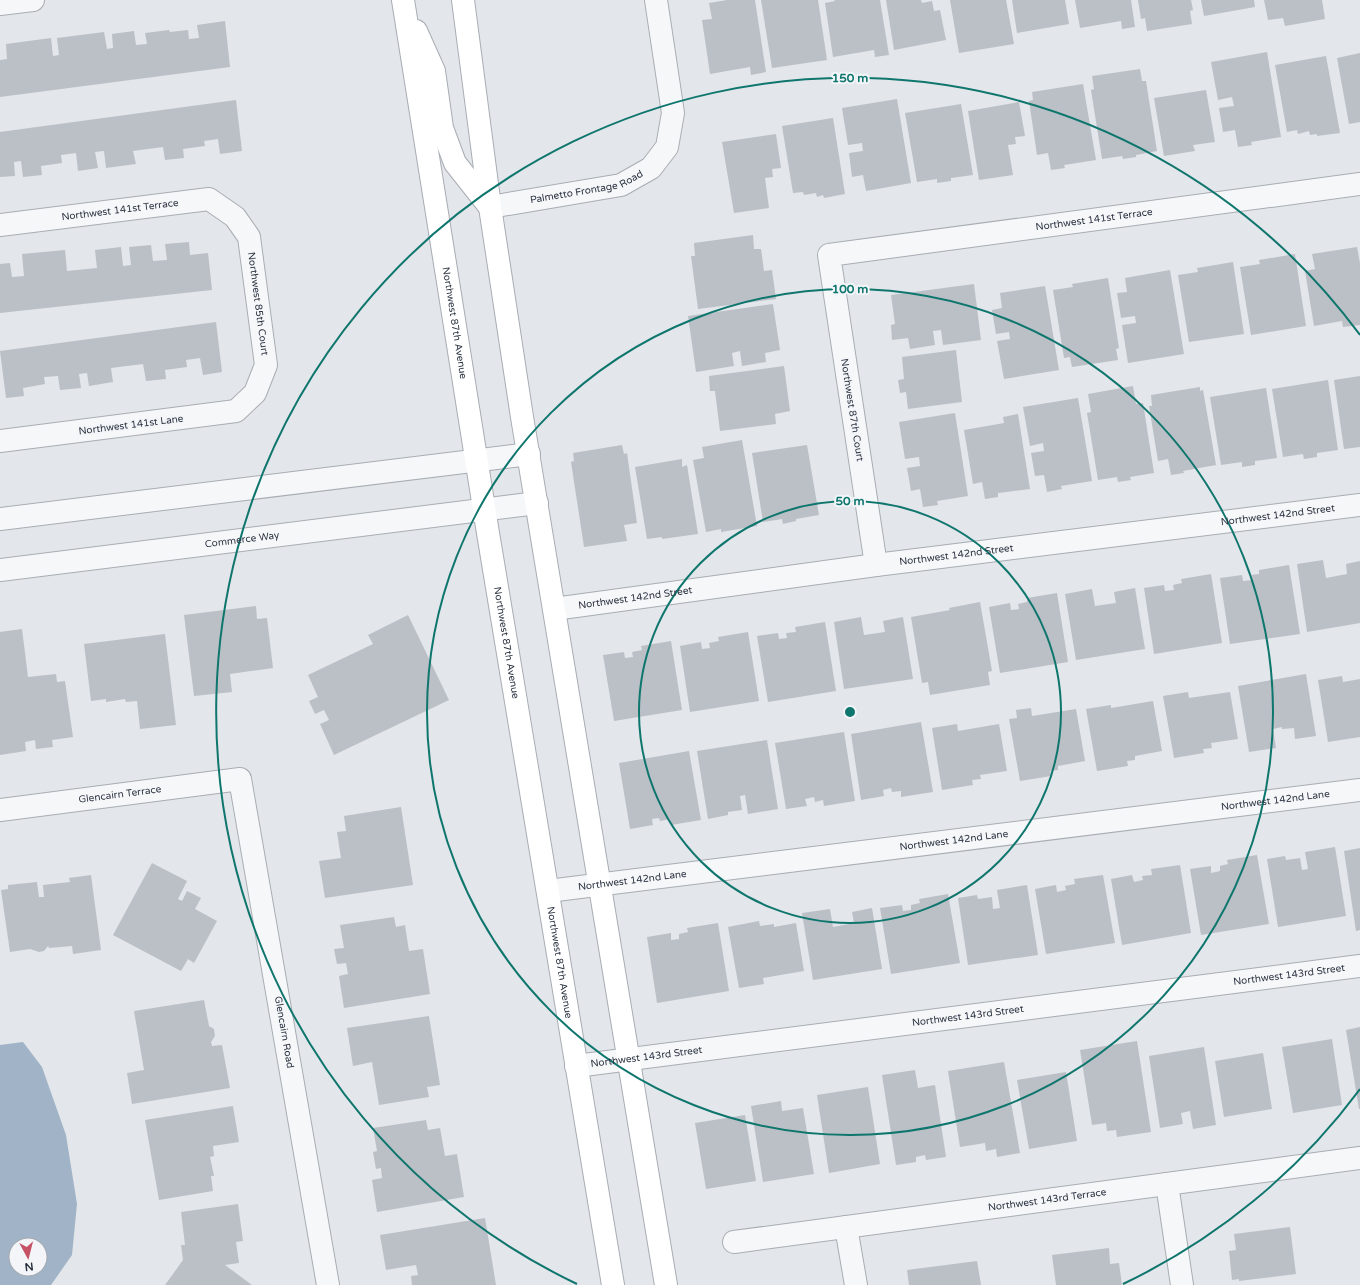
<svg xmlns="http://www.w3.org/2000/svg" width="1360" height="1285" font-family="'Varela Round',sans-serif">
	<rect width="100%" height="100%" fill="#e3e6ea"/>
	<path fill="#a1b4c7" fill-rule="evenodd" d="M23 1042 42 1067 66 1135 77 1204 72 1255 51 1285H0V1045ZM16 1245H40V1269H16Z"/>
	<path fill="#bbc0c7" d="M727 0H755L766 72 751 75 750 67 710 74 702 20 712 19 709 3Z
		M761 0H818L827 60 772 68Z
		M834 0H880L889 55 875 57 874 50 833 57 825 3 835 1Z
		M886 0H921L922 3 932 1 934 11 940 10 946 40 894 50Z
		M950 0H1006L1014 44 959 53Z
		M1012 0H1065L1069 24 1017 33Z
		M1075 0H1131L1135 27 1122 29 1121 21 1080 28Z
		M1138 0H1191L1193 10 1190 11 1192 24 1147 31 1145 18 1141 19Z
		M1201 0H1254L1255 7 1204 16Z
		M1264 0H1322L1325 19 1285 26 1283 18 1268 20Z
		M225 21 230 67 0 97V60L7 59 6 44 51 38 53 56 59 55 57 38 104 32 107 49 113 48 112 34 134 31 136 45 147 44 145 33 169 30 170 32 188 30 189 39 199 38 197 25Z
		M1267 52 1281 137 1251 142 1252 145 1238 147 1235 130 1223 132 1219 108 1234 106 1232 97 1218 100 1211 62Z
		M1360 53V122L1349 124 1337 58Z
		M1326 56 1340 133 1317 136V134L1310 135 1309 131 1298 134 1297 130 1287 132 1275 65Z
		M1140 69 1142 81H1146L1157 151 1136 155V157L1123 159 1122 156 1102 159 1091 90 1094 89 1092 76Z
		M1083 84 1096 160 1064 165 1065 168 1051 170 1048 153 1037 155 1029 101 1033 100 1032 92Z
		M1206 90 1215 142 1193 145 1195 151 1164 156 1154 98Z
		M897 99 911 183 866 191 863 175 852 177 849 153 863 151 862 143 848 145 842 108Z
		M236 100 242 151 220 154 218 139 204 141 205 146 183 149 184 158 165 160 163 147 133 151 136 164 106 168 104 151 95 152 98 168 78 171 76 153 61 155 62 163 41 166 42 175 23 177 21 161 14 162 15 176 0 177V132Z
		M1019 102 1025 136 1015 137 1016 144 1008 145 1013 175 979 180 968 111Z
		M961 104 973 175 951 178V181L937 183V179L917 182 905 113Z
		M833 118 845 194 824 198 823 195 817 197 816 193 804 195 803 192 793 193 782 126Z
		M776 134 781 168 772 169 773 177 765 178 769 208 734 213 722 142Z
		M753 235 754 249H761L764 271 772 270 776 299 698 309 691 256H695L694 243Z
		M189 242 190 255 208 253 212 290 0 313V264L10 263 12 277 24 276 22 254 65 250 67 271 97 268 95 250 121 247 123 266 131 265 129 247 151 245 153 261 167 260 165 244Z
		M1357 247 1360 263V325L1343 327 1342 321 1314 326 1305 271 1315 269 1312 254Z
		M1295 254 1306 326 1251 335 1240 267 1260 264 1259 260Z
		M1233 262 1244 334 1189 342 1178 275 1198 272 1197 268Z
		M1170 270 1184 354 1128 363 1122 325 1136 323 1135 316 1121 318 1117 293 1127 292 1125 278Z
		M1108 278 1119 348 1116 349 1118 360 1072 367 1070 357 1064 358 1053 290 1073 287 1072 284Z
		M974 284 981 340 943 345 941 330 933 331 935 345 910 349 908 338 892 340 891 325 895 324 891 295Z
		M1045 286 1059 370 1004 379 997 341 1010 339 1009 332 996 334 992 310 1002 308 1000 293Z
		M773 304 780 350 765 353 766 362 742 366 740 351 732 353 734 366 696 372 688 316Z
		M216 322 222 372 203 375 200 358 186 360 187 367 165 370 166 379 146 381 143 364 111 368 113 382 89 386 87 373 79 374 81 388 60 390 58 376 44 377 45 384 23 388 24 396 6 398 0 351Z
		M956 350 962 402 908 409 906 392 900 393 898 380 904 379 902 357Z
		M784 366 790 411 775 414 776 424 720 431 715 391H710L709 376Z
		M1360 376V447L1344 449 1334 380Z
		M1328 380 1338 450 1317 453V457L1304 459 1303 454 1283 457 1272 389Z
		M1133 386 1136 404 1143 403 1154 473 1130 477 1131 480 1118 482 1117 477 1098 480 1087 413 1091 412 1088 394Z
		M1200 387V391L1203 390 1216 465 1183 471 1184 473 1171 475 1168 459 1158 461 1149 406H1152L1151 395Z
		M1266 388 1277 458 1255 461V465L1242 467V462L1221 465 1210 397Z
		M1078 398 1092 481 1061 486 1062 489 1047 492 1044 475 1035 476 1031 453 1044 451 1043 443 1030 446 1023 407Z
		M955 413 968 496 937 501 938 505 923 507 920 489 911 491 907 468 920 466 919 457 905 459 899 422Z
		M1018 414 1030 489 998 493V497L985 499 982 482 973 484 964 430 1004 423 1003 417Z
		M742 440 757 526 721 532V529L706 532 693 460 704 458 702 447Z
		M622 445 624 454 627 453 637 523 624 525 627 541 584 547 571 462 574 461 573 453Z
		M807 445 819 515 796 519V521L783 524 782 519 763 522 752 453Z
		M682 459V467L687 465 698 534 662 539V537L647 539 635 467Z
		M1323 560 1326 578 1347 574 1346 564 1360 561V623L1307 632 1297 564Z
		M1289 565 1300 634 1230 644 1220 578 1242 575 1243 581 1252 580 1251 575 1259 574V570Z
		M1211 574 1222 643 1154 654 1144 588 1164 585 1165 591 1174 590 1173 585 1182 583 1181 579Z
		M1135 588 1145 649 1076 660 1065 594 1092 589 1095 606 1116 603 1114 592Z
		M1057 593 1068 662 1000 673 989 607 1010 603 1011 610 1019 609 1018 604 1027 602V598Z
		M980 602 992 671 988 672 990 685 930 695 928 682 922 683 911 617 950 610 949 608Z
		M256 606 257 619 267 618 273 668 230 674 232 692 194 696 184 615Z
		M408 615 449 700 334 755 320 724 329 720 324 710 315 714 309 701 318 697 308 675 373 644 368 635Z
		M861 617 864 635 885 632 883 621 903 617 913 679 844 689 834 622Z
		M825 622 836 691 768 702 757 636 778 633 779 639 787 638 786 633 796 632 795 627Z
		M22 629 28 677 56 674 57 682 65 681 73 737 52 740 53 747 36 749 35 740 25 742 26 751 0 755V632Z
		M748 632 759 701 690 712 680 646 701 642 702 649 710 648 709 643 719 641 718 637Z
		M165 634 176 725 140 729 137 701 126 702 125 699 106 702V699L91 701 84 644Z
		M671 641 682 710 614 721 603 655 624 652 625 658 633 657 632 652 642 650 641 646Z
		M1306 674 1316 736 1295 739 1294 728 1282 729V727L1273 729 1276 748 1249 752 1238 686Z
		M1342 676 1343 682 1360 679V737L1328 742 1318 680Z
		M1188 692 1189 698 1230 692 1238 739 1211 743 1212 748 1203 749 1204 753 1174 758 1163 696Z
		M1153 701 1162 751 1135 756V760L1127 761 1128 766 1097 771 1086 709 1111 705V708Z
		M1031 708 1032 716 1076 709 1085 761 1058 766V770L1050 771 1051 776 1020 781 1009 719 1017 718 1016 710Z
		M921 722 933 792 901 797V791L892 792 891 788 883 790 884 796 861 800 851 734Z
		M957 724 958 731 999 724 1007 771 980 775 981 779 972 780 973 785 942 790 932 728Z
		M844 732 855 801 824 806 823 800 815 802 814 797 805 799 807 806 786 809 775 743Z
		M767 740 778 809 748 814 745 795 740 796 742 810 728 812V815L708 819 697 751Z
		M689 751 701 820 671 825 670 819 660 821 659 818 652 819 653 825 630 829 619 763Z
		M401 807 413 885 325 898 319 861 341 858 337 832 346 831 344 816Z
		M1335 847 1346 916 1278 927 1267 859 1285 856 1286 860 1300 858 1302 870 1308 869 1305 852Z
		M1360 848V930L1356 931 1344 851Z
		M1257 855 1269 924 1201 935 1190 869 1211 866V873L1220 871V866L1228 864 1227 860Z
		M152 863 187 881 178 899 182 901 187 891 201 898 195 909 217 921 194 963 188 959 181 971 113 935Z
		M1180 865 1191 933 1122 945 1111 879 1132 875 1134 882 1143 880 1142 876 1152 875 1151 869Z
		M91 875 101 950 73 954 72 946 49 948 48 946 44 951 39 952 30 949 10 952 1 890 8 889V885L37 882 39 897H44L43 885 70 882 69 878Z
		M1103 875 1115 943 1046 954 1035 889 1056 885 1057 892 1066 890 1065 886 1075 884 1074 879Z
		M1027 885 1038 955 968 965 958 898 977 895 978 899 992 897 993 909 1000 908 997 890Z
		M948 894 960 963 891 974 880 908 902 905 903 911 911 910V905L920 903 919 899Z
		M872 908 882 969 813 980 802 913 830 909 833 927 854 923 852 912Z
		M394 917 396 927 405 925 409 951 423 949 430 994 344 1008 339 976 348 974 346 963 337 964 334 949 344 948 340 925Z
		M759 921 760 926 774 924V927L796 923 804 971 763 978 764 984 739 988 728 927Z
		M718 923 729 991 657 1003 647 937 671 933V940L679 939V934L688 932 687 928Z
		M204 1000 209 1026 214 1029 215 1036 211 1042 212 1046 222 1045 230 1088 132 1104 127 1073 144 1070 134 1011Z
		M429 1016 440 1085 427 1087 429 1097 379 1105 372 1062 353 1066 347 1028Z
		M1360 1027V1109H1359L1346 1030Z
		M1332 1039 1342 1105 1293 1113 1282 1047Z
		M1137 1041 1151 1132 1117 1137 1116 1130 1107 1131 1106 1123 1092 1125 1080 1050Z
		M1204 1047 1216 1125 1193 1129 1190 1111 1181 1113 1183 1124 1160 1128 1149 1056Z
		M1263 1053 1272 1109 1224 1117 1215 1061Z
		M1004 1062 1020 1153 997 1157 996 1149 986 1151 985 1143 960 1147 948 1071Z
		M915 1070 918 1088 935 1085 946 1157 926 1160 925 1155 916 1157V1162L896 1165 882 1075Z
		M1066 1072 1077 1141 1029 1149 1017 1080Z
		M868 1087 880 1164 829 1173 817 1095Z
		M781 1101 782 1111 803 1108 814 1174 763 1182 751 1106Z
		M233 1106 239 1142 213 1146 214 1156 210 1157 214 1176H211L213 1191 159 1200 145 1120Z
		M745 1115 756 1181 706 1189 695 1123Z
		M426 1120 428 1130 440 1128 445 1156 457 1154 464 1197 377 1212 372 1180 382 1178 381 1168 376 1169 373 1152 377 1151 373 1128Z
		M238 1204 243 1241 236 1242 239 1263 225 1265 252 1285H165L183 1260 181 1245H185L181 1212Z
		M485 1218 496 1285H412L411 1276 418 1275 416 1265 386 1270 380 1235Z
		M1290 1227 1296 1274 1239 1281V1279L1232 1280 1229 1251 1236 1250 1234 1234Z
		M1109 1248 1110 1264 1119 1263 1122 1285H1056L1052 1255Z
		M977 1261 981 1285H909L907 1270Z"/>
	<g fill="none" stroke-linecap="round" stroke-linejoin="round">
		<g stroke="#a8adb4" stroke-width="24">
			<g id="minor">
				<path d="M0 4 33 0"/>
				<path id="s1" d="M0 225 209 199 235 217 249 237 266 365 255 393 236 411 0 441"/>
				<path id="s2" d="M876 565 829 255 1360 184"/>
				<path id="s3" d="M554 609 876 565 1360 505"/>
				<path id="s4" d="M0 810 240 779 328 1285"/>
				<path id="s5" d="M548 891 1360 790"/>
				<path id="s6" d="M576 1066 1360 966"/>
				<path d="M1167 1184 1182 1285"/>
				<path d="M846 1227 856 1285"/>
				<path id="s7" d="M734 1242 1360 1158"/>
			</g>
		</g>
		<g stroke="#a8adb4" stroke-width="24">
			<g id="tertiary">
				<path id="s8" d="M490 207 621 185 651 168 667 147 673 113 656 0"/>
				<path d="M0 519 529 454"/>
				<path id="s9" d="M0 570 537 503"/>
			</g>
		</g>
		<g stroke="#a8adb4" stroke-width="24">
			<g id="secondary">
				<path id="s10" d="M403 0 488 533 613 1285"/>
				<path d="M463 0 490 207 522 417 666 1285"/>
				<path d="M416 31 434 71 442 128 455 163 489 206"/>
			</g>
		</g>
		<use href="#minor" stroke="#f6f7f9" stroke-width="22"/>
		<use href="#tertiary" stroke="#f6f7f9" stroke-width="22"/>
		<use href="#secondary" stroke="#fff" stroke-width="22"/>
	</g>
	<g fill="none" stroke="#0f766e" stroke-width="2">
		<circle cx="850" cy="712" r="211"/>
		<circle cx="850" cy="712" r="423"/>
		<path d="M1360 1089A634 634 0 0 1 1123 1284M577 1284A634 634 0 1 1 1360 335"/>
	</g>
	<g text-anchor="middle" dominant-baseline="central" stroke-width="4" stroke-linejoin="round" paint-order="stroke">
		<g font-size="10" fill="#2c3442" stroke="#f3f5f8">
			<text stroke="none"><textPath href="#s8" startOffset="99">Palmetto Frontage Road</textPath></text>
			<text stroke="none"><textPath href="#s1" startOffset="121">Northwest 141st Terrace</textPath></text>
			<text stroke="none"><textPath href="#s2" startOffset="581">Northwest 141st Terrace</textPath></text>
			<text stroke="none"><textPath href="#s1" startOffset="334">Northwest 85th Court</textPath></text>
			<text stroke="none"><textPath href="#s10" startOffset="327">Northwest 87th Avenue</textPath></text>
			<text transform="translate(852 410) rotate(81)">Northwest 87th Court</text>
			<text transform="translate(131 425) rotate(-7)">Northwest 141st Lane</text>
			<text stroke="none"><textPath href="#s3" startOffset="730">Northwest 142nd Street</textPath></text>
			<text stroke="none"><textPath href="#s9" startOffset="244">Commerce Way</textPath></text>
			<text stroke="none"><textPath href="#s3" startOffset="406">Northwest 142nd Street</textPath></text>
			<text stroke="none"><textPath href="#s3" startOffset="82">Northwest 142nd Street</textPath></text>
			<text stroke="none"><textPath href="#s10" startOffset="651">Northwest 87th Avenue</textPath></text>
			<text stroke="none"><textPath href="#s4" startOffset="121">Glencairn Terrace</textPath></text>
			<text stroke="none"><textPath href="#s5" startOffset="733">Northwest 142nd Lane</textPath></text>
			<text stroke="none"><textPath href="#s5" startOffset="409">Northwest 142nd Lane</textPath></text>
			<text stroke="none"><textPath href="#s5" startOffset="85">Northwest 142nd Lane</textPath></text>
			<text stroke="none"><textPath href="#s10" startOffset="975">Northwest 87th Avenue</textPath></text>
			<text stroke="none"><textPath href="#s6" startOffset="719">Northwest 143rd Street</textPath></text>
			<text stroke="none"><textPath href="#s6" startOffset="395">Northwest 143rd Street</textPath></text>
			<text stroke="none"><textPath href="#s4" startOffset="499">Glencairn Road</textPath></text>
			<text stroke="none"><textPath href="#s6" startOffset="71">Northwest 143rd Street</textPath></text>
			<text stroke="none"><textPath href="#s7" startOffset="316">Northwest 143rd Terrace</textPath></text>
		</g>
	</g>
	<circle cx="850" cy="712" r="6" fill="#0f766e" stroke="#f3f5f8" stroke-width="2"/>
	<g font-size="12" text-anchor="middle" font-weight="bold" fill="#0f766e" stroke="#f3f5f8" stroke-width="4" stroke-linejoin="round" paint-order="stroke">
		<text x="850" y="82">150 m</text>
		<text x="850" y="293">100 m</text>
		<text x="850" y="505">50 m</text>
	</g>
	<g transform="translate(28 1257) rotate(173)"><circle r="19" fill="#f3f5f8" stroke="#a3a8af"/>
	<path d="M0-3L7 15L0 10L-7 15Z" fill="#c55365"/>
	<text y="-6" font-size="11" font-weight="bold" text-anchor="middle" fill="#2c3442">N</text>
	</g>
</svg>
